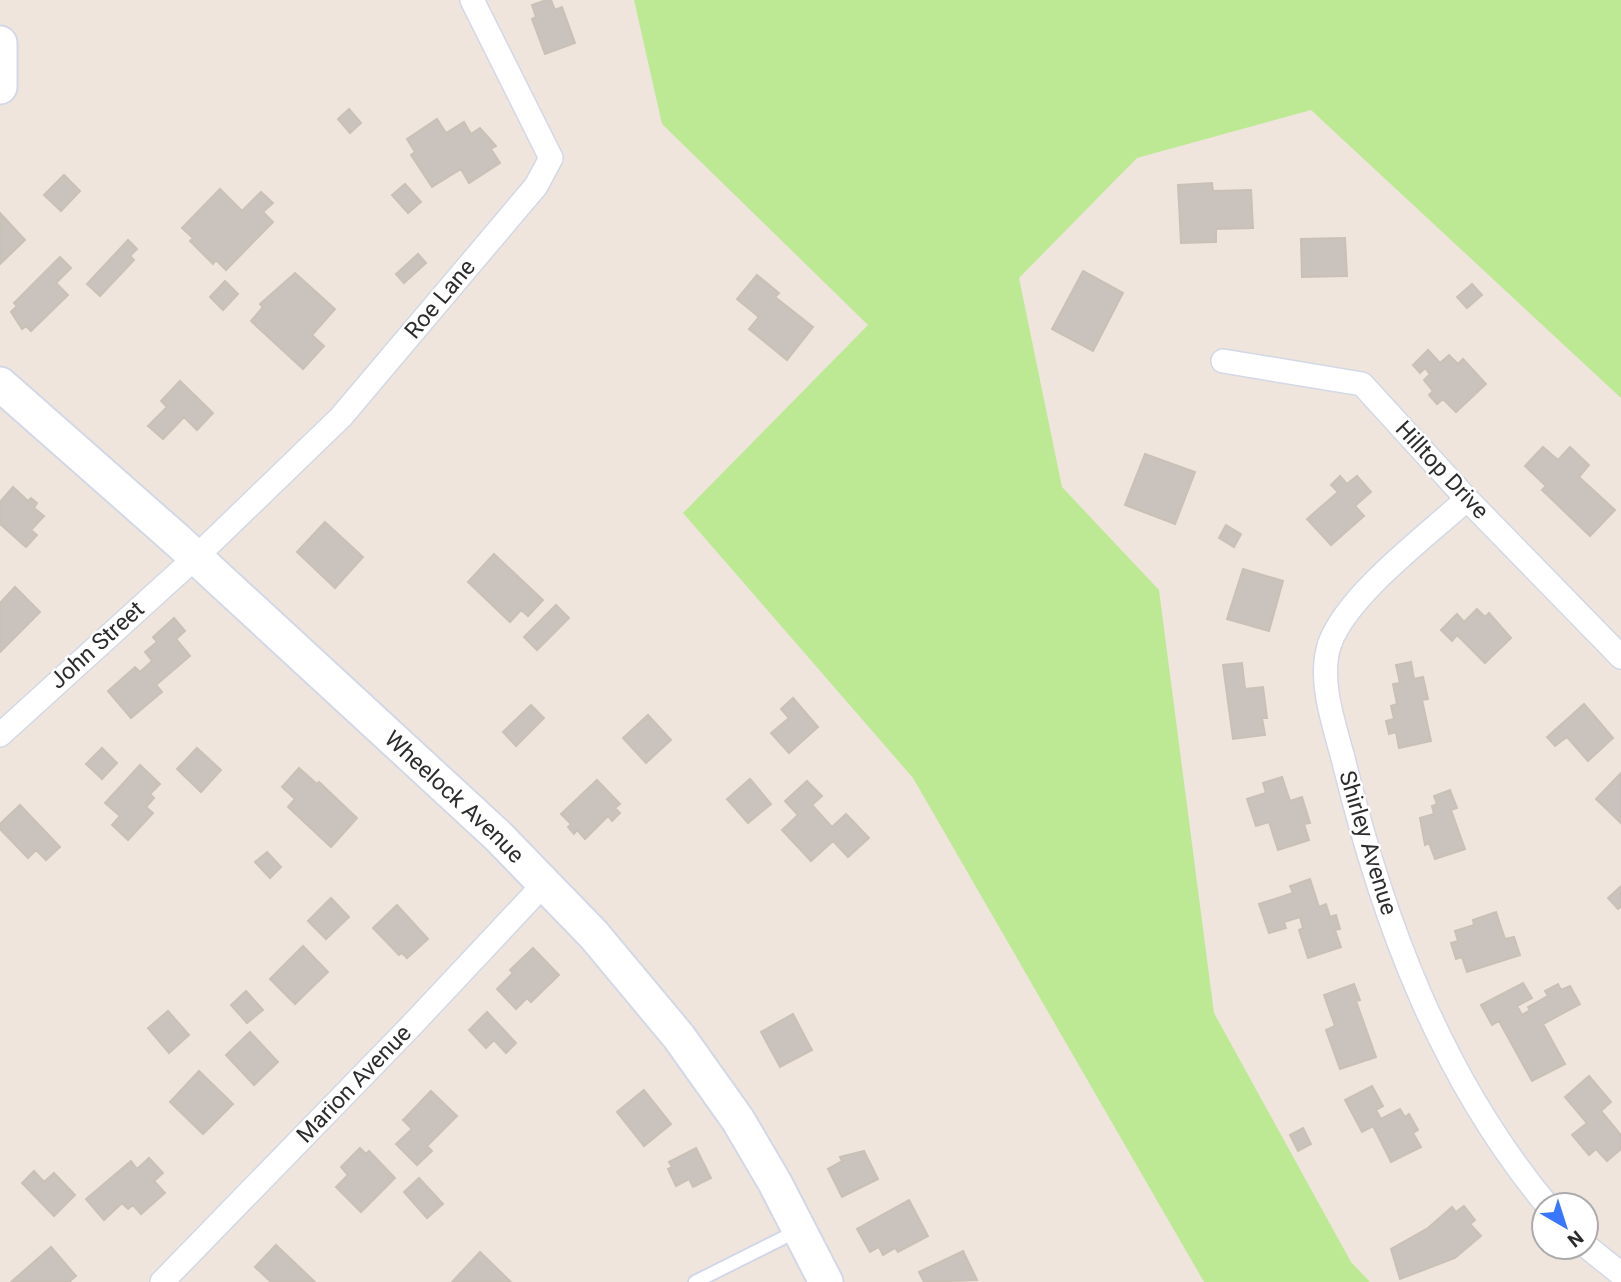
<svg xmlns="http://www.w3.org/2000/svg" width="1621" height="1282" font-family="Roboto,sans-serif">
	<rect width="100%" height="100%" fill="#efe5dd"/>
	<path fill="#bde995" d="M634 0H1621V398L1311 110 1137 158 1019 278 1062 487 1159 590 1214 1013 1351 1262 1370 1282H1204L913 778 683 513 868 325 662 124Z"/>
	<path fill="#cac2bd" stroke="#cac1b6" stroke-width="2" d="M546 0H551L555 10 562 7 575 43 545 54 532 19 536 17 532 5Z
		M349 109 361 123 350 133 338 119Z
		M437 119 446 133 464 122 471 134 480 128 496 146 491 149 500 163 469 183 461 169 432 187 411 155 415 152 407 139Z
		M64 175 80 191 61 211 44 195Z
		M1212 183 1213 191 1251 190 1253 228 1216 229V242L1181 243 1178 185Z
		M405 184 421 202 408 213 392 195Z
		M220 189 242 211 261 192 273 203 263 212 273 222 226 270 216 260 213 264 190 241 193 238 182 228Z
		M0 213 25 240 0 264Z
		M1345 238 1347 276 1302 277 1301 239Z
		M128 240 137 249 130 256 134 260 100 296 87 284Z
		M418 254 426 263 404 283 396 274Z
		M60 257 71 268 56 283 68 295 31 331 26 326 22 329 11 312 17 306 14 303Z
		M1083 271 1123 293 1093 351 1052 329Z
		M295 273 335 309 312 335 324 346 303 369 251 321 263 307 260 304Z
		M757 275 779 293 775 297 813 327 787 360 749 329 759 317 737 299Z
		M225 281 238 294 223 310 210 297Z
		M1472 284 1482 295 1467 308 1457 297Z
		M1428 350 1440 363 1449 355 1458 364 1463 359 1486 384 1456 412 1443 399 1437 404 1429 395 1433 391 1424 380 1430 374 1425 368 1420 373 1413 365Z
		M180 381 213 413 197 430 184 417 163 439 148 426 167 407 161 401Z
		M1543 447 1558 460 1570 447 1589 465 1579 477 1615 510 1590 536 1542 490 1546 486 1525 466Z
		M1145 454 1195 472 1175 524 1125 505Z
		M1340 476 1347 484 1357 476 1371 492 1355 506 1364 516 1331 545 1307 519 1338 492 1331 485Z
		M13 487 28 501 31 498 37 503 34 508 44 516 31 530 37 535 26 547 0 524V502Z
		M325 522 363 557 335 588 297 552Z
		M1226 525 1241 534 1234 547 1219 538Z
		M494 554 543 600 528 616 521 610 510 622 468 582Z
		M1243 569 1283 581 1269 631 1227 619Z
		M15 587 40 612 0 652V603Z
		M556 605 569 618 537 650 524 637Z
		M1477 609 1485 617 1489 613 1511 638 1485 663 1457 635 1452 641 1441 630 1457 614 1464 622Z
		M174 618 185 631 176 639 190 656 156 685 162 692 131 718 108 691 135 667 140 672 152 661 145 652 157 642 153 637Z
		M1411 662 1414 679 1423 677 1428 699 1422 700 1431 741 1399 748 1396 732 1389 734 1386 721 1394 719 1391 706 1397 704 1393 684 1400 683 1396 665Z
		M1242 663 1245 689 1263 687 1267 718H1262L1265 735 1233 739 1223 665Z
		M793 698 818 727 789 753 771 733 789 718 781 709Z
		M1584 704 1613 738 1588 761 1567 737 1555 746 1547 737Z
		M531 705 544 718 516 746 503 732Z
		M648 715 671 740 646 763 623 738Z
		M102 748 117 763 102 779 86 764Z
		M197 748 221 770 201 792 177 769Z
		M140 765 160 784 150 794 154 798 146 807 153 813 128 840 112 825 120 816 105 803Z
		M299 768 317 784 319 782 357 818 331 847 288 807 295 799 282 787Z
		M1621 773V823L1596 799Z
		M1282 777 1290 801 1302 797 1310 823 1304 824 1309 840 1278 850 1269 822 1256 826 1247 799 1266 793 1263 783Z
		M750 779 771 804 748 823 727 799Z
		M597 780 620 804 615 808 620 813 612 821 608 816 585 839 577 830 574 834 568 827 571 824 561 814Z
		M807 781 822 796 812 805 832 827 846 814 869 838 848 857 833 841 811 861 782 830 798 815 785 801Z
		M1450 790 1457 808 1451 810 1465 849 1435 859 1429 843 1425 845 1420 818 1434 814 1432 806 1437 804 1434 796Z
		M20 805 60 847 46 860 36 850 28 858 0 829V824Z
		M267 852 281 867 270 878 255 862Z
		M1310 879 1319 907 1326 904 1330 917 1336 915 1340 929 1335 930 1341 947 1308 958 1299 930 1303 928 1300 917 1284 922 1286 928 1269 933 1259 904 1293 893 1290 886Z
		M1621 886V907L1618 909 1608 898Z
		M331 898 349 917 326 939 308 921Z
		M397 905 428 939 407 958 402 953 399 955 373 928Z
		M1496 912 1505 939 1514 937 1520 955 1467 972 1462 957 1456 959 1451 943 1458 941 1455 931 1474 925 1473 920Z
		M303 946 328 972 295 1004 270 979Z
		M533 948 559 975 531 1002 527 998 516 1009 497 989 513 973 510 970Z
		M1523 983 1532 998 1517 1006 1522 1015 1530 1010 1528 1007 1548 996 1545 991 1558 984 1561 990 1570 986 1580 1004 1543 1024 1565 1064 1532 1081 1499 1021 1492 1025 1481 1005Z
		M1354 984 1360 1000 1356 1001 1376 1057 1340 1069 1326 1030 1335 1026 1324 995Z
		M246 991 263 1010 247 1023 231 1005Z
		M168 1011 189 1035 169 1053 148 1028Z
		M487 1012 516 1043 506 1053 494 1040 486 1048 469 1030Z
		M793 1014 812 1050 780 1067 761 1032Z
		M250 1032 278 1062 254 1085 226 1055Z
		M199 1071 233 1104 203 1134 170 1102Z
		M1589 1076 1611 1102 1601 1111 1621 1135V1149L1607 1161 1596 1149 1589 1155 1572 1135 1587 1123 1565 1097Z
		M1372 1086 1383 1106 1376 1110 1381 1119 1400 1109 1405 1117 1409 1114 1418 1130 1413 1133 1421 1147 1391 1162 1373 1126 1362 1132 1345 1100Z
		M644 1090 671 1124 644 1146 617 1112Z
		M431 1091 457 1116 427 1146 432 1151 417 1165 396 1144 412 1129 403 1120Z
		M1303 1128 1311 1144 1298 1151 1290 1135Z
		M360 1148 366 1154 369 1151 395 1178 361 1212 336 1187 348 1175 341 1167Z
		M696 1148 711 1178 693 1187 689 1179 676 1186 668 1169 672 1167 669 1162Z
		M864 1151 878 1179 842 1197 828 1169 842 1161 840 1157Z
		M149 1158 163 1173 154 1181 165 1193 141 1214 133 1205 128 1209 122 1203 104 1220 86 1199 131 1161 137 1169Z
		M34 1171 44 1182 54 1173 75 1195 54 1216 22 1183Z
		M419 1178 443 1204 427 1218 404 1192Z
		M909 1200 928 1236 898 1252 895 1248 883 1255 879 1247 870 1252 857 1229Z
		M1464 1206 1475 1220 1470 1224 1481 1236 1455 1258 1400 1279 1391 1249 1428 1228 1452 1207 1456 1212Z
		M276 1245 315 1282H271L255 1267Z
		M51 1247 76 1276 69 1282H11Z
		M963 1251 977 1280 924 1282 919 1272Z
		M480 1252 511 1282H452Z"/>
	<g fill="none" stroke-linecap="round" stroke-linejoin="round">
		<g stroke="#d2d8e6" stroke-width="16">
			<path id="lane" d="M695 1282 799 1230"/>
		</g>
		<g stroke="#d2d8e6" stroke-width="26">
			<path id="street" d="M1223 361 1362 384 1467 499 1621 657
				M1467 499C1428 535 1348 594 1330 643 1317 679 1335 727 1344 762 1383 922 1441 1077 1547 1205
				M0 735 196 557 341 417 536 186 551 158 472 0
				M1586 1246 1621 1274
				M162 1282 410 1027 545 883"/>
		</g>
		<g stroke="#d2d8e6" stroke-width="37">
			<g id="secondary">
				<path d="M0 43V87"/>
				<path id="s1" d="M0 384 177 540 498 836 594 935 679 1037 738 1120 775 1183 826 1282"/>
			</g>
		</g>
		<use href="#lane" stroke="#fff" stroke-width="12"/>
		<use href="#street" stroke="#fff" stroke-width="23"/>
		<use href="#secondary" stroke="#fff" stroke-width="33"/>
	</g>
	<g text-anchor="middle" dominant-baseline="central" stroke-width="5" stroke-linejoin="round" paint-order="stroke">
		<g font-size="23" fill="#2c2c2c" stroke="#fff">
			<text transform="translate(440 299) rotate(-50)">Roe Lane</text>
			<text transform="translate(1442 470) rotate(47)">Hilltop Drive</text>
			<text transform="translate(97 645) rotate(-42)">John Street</text>
			<text stroke="none"><textPath href="#s1" startOffset="614">Wheelock Avenue</textPath></text>
			<text transform="translate(1368 843) rotate(73)">Shirley Avenue</text>
			<text transform="translate(354 1084) rotate(-46)">Marion Avenue</text>
		</g>
	</g>
	<g transform="translate(1565 1226) rotate(141)"><circle r="33" fill="#ffffff" stroke="#ababab" stroke-width="2"/>
	<path d="M0-5L12 26L0 18L-12 26Z" fill="#3a77ff"/>
	<text y="-10" font-size="19" font-weight="bold" text-anchor="middle" fill="#2c2c2c">N</text>
	</g>
</svg>
